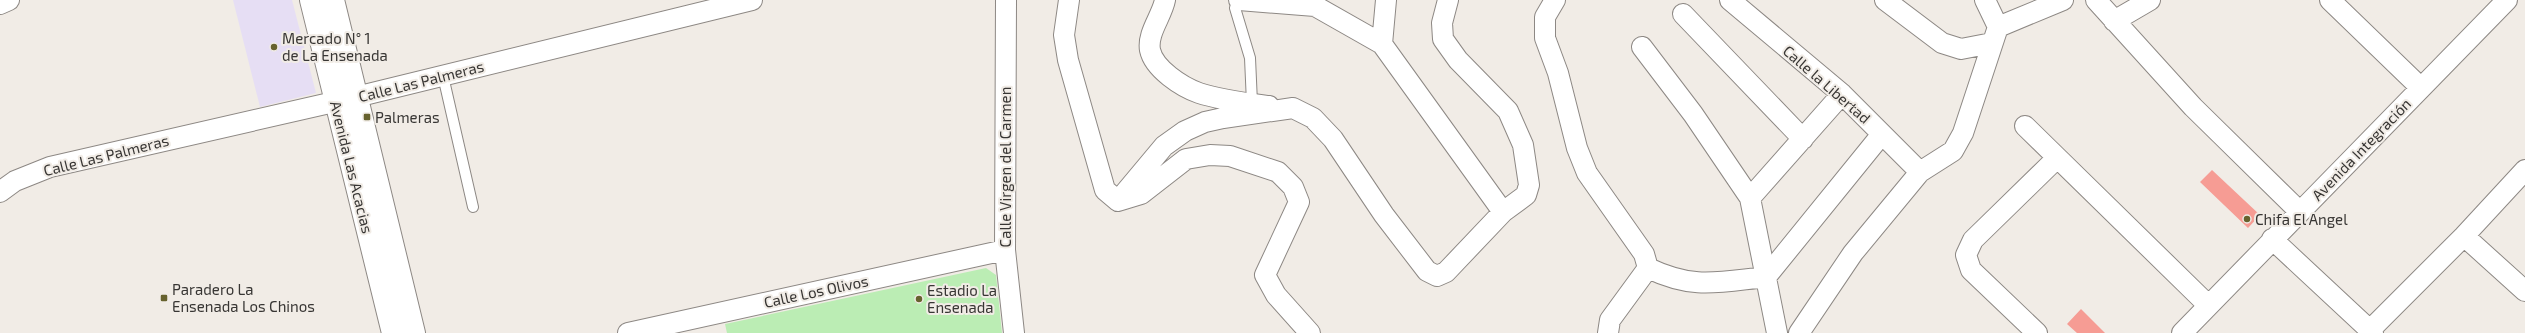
<svg xmlns="http://www.w3.org/2000/svg" width="2525" height="333" font-family="'Exo 2',sans-serif">
	<rect width="100%" height="100%" fill="#f1ece6"/>
	<path fill="#e6def4" d="M233 0H292L316 93 260 107Z"/>
	<path fill="#bbedb4" d="M986 268 996 275 1002 333H727L725 324Z"/>
	<path fill="#f69c94" d="M2212 170 2260 215 2248 228 2200 182Z
		M2081 309 2105 333H2077L2067 324Z"/>
	<g fill="none" stroke-linecap="round" stroke-linejoin="round">
		<g stroke="#8d8884" stroke-width="12">
			<path id="service" d="M1238 0 1235 8 1250 58 1252 103
				M443 76 473 207"/>
		</g>
		<g stroke="#8d8884" stroke-width="22">
			<path id="minor" d="M1006 0 1005 250 1014 333
				M1069 0 1064 35 1068 60 1105 190 1118 201 1141 194 1186 159 1210 155 1230 156 1278 172 1293 187 1299 202 1265 275 1276 295 1310 333
				M1165 0C1162 16 1147 33 1150 50 1154 69 1182 87 1199 93 1220 100 1246 103 1269 106
				M1239 0 1315 6 1382 44
				M1386 0 1382 44 1503 212
				M1555 0 1545 17V38L1558 73 1577 148 1587 173 1644 254 1648 268 1610 320 1608 333
				M1730 0 1842 94 1920 172
				M1885 0 1942 43 1961 49 1992 43
				M1985 0 1998 27
				M2096 0 2193 107 2300 212
				M2330 0 2420 87
				M0 4 9 0
				M1683 14 1803 139
				M2114 21 2150 0
				M1642 47 1693 114 1750 198 1777 333
				M2025 126 2208 305
				M0 192 15 181 50 167 356 97 752 0
				M1750 198 1842 94
				M1118 201 1164 146 1185 131 1205 122 1223 118 1293 108 1313 118 1333 139 1384 215 1427 271 1437 276 1446 272 1503 212 1526 195 1529 185 1523 145 1508 111 1458 60 1443 39 1442 23 1448 0
				M2464 236 2525 291
				M2272 239 2373 333
				M1648 268C1694 290 1718 282 1766 277L1882 134
				M2370 330 2464 236 2525 170
				M628 333 1005 250
				M1799 333 1853 253 1920 172 1953 151 1963 133 1998 27 2063 0
				M2037 333 1971 270 1966 255 1973 240 2057 158
				M2182 333 2507 0"/>
		</g>
		<g stroke="#8d8884" stroke-width="24">
			<path id="tertiary" d="M311 0 393 333
				M333 0 414 333"/>
		</g>
		<use href="#service" stroke="#fff" stroke-width="10"/>
		<use href="#minor" stroke="#fff" stroke-width="20"/>
		<use href="#tertiary" stroke="#fff" stroke-width="22"/>
	</g>
	<g fill="#67622e" stroke="#f1ece6" stroke-width="1.5">
		<circle cx="274" cy="47" r="4"/>
		<rect x="363" y="113" width="8" height="8" rx="2"/>
		<circle cx="2247" cy="219" r="4"/>
		<rect x="160" y="294" width="8" height="8" rx="2"/>
		<circle cx="919" cy="299" r="4"/>
	</g>
	<g text-anchor="middle" dominant-baseline="central" stroke-width="4" stroke-linejoin="round" paint-order="stroke">
		<g font-size="15" fill="#383634" stroke="#f1ece6" text-anchor="start">
			<text x="282" y="38">Mercado N° 1<tspan x="282" dy="17">de La Ensenada</tspan></text>
			<text x="375" y="117">Palmeras</text>
			<text x="2255" y="219">Chifa El Angel</text>
			<text x="172" y="289">Paradero La<tspan x="172" dy="17">Ensenada Los Chinos</tspan></text>
			<text x="927" y="290">Estadio La<tspan x="927" dy="17">Ensenada</tspan></text>
		</g>
		<g font-size="15" fill="#383634" stroke="#f1ece6">
			<text transform="translate(421 81) rotate(-14)">Calle Las Palmeras</text>
			<text transform="translate(1827 84) rotate(41)">Calle la Libertad</text>
			<text transform="translate(2361 149) rotate(-46)">Avenida Integración</text>
			<text transform="translate(106 155) rotate(-14)">Calle Las Palmeras</text>
			<text transform="translate(352 167) rotate(76)">Avenida Las Acacias</text>
			<text transform="translate(1005 167) rotate(-90)">Calle Virgen del Carmen</text>
			<text transform="translate(816 291) rotate(-12)">Calle Los Olivos</text>
		</g>
	</g>
</svg>
